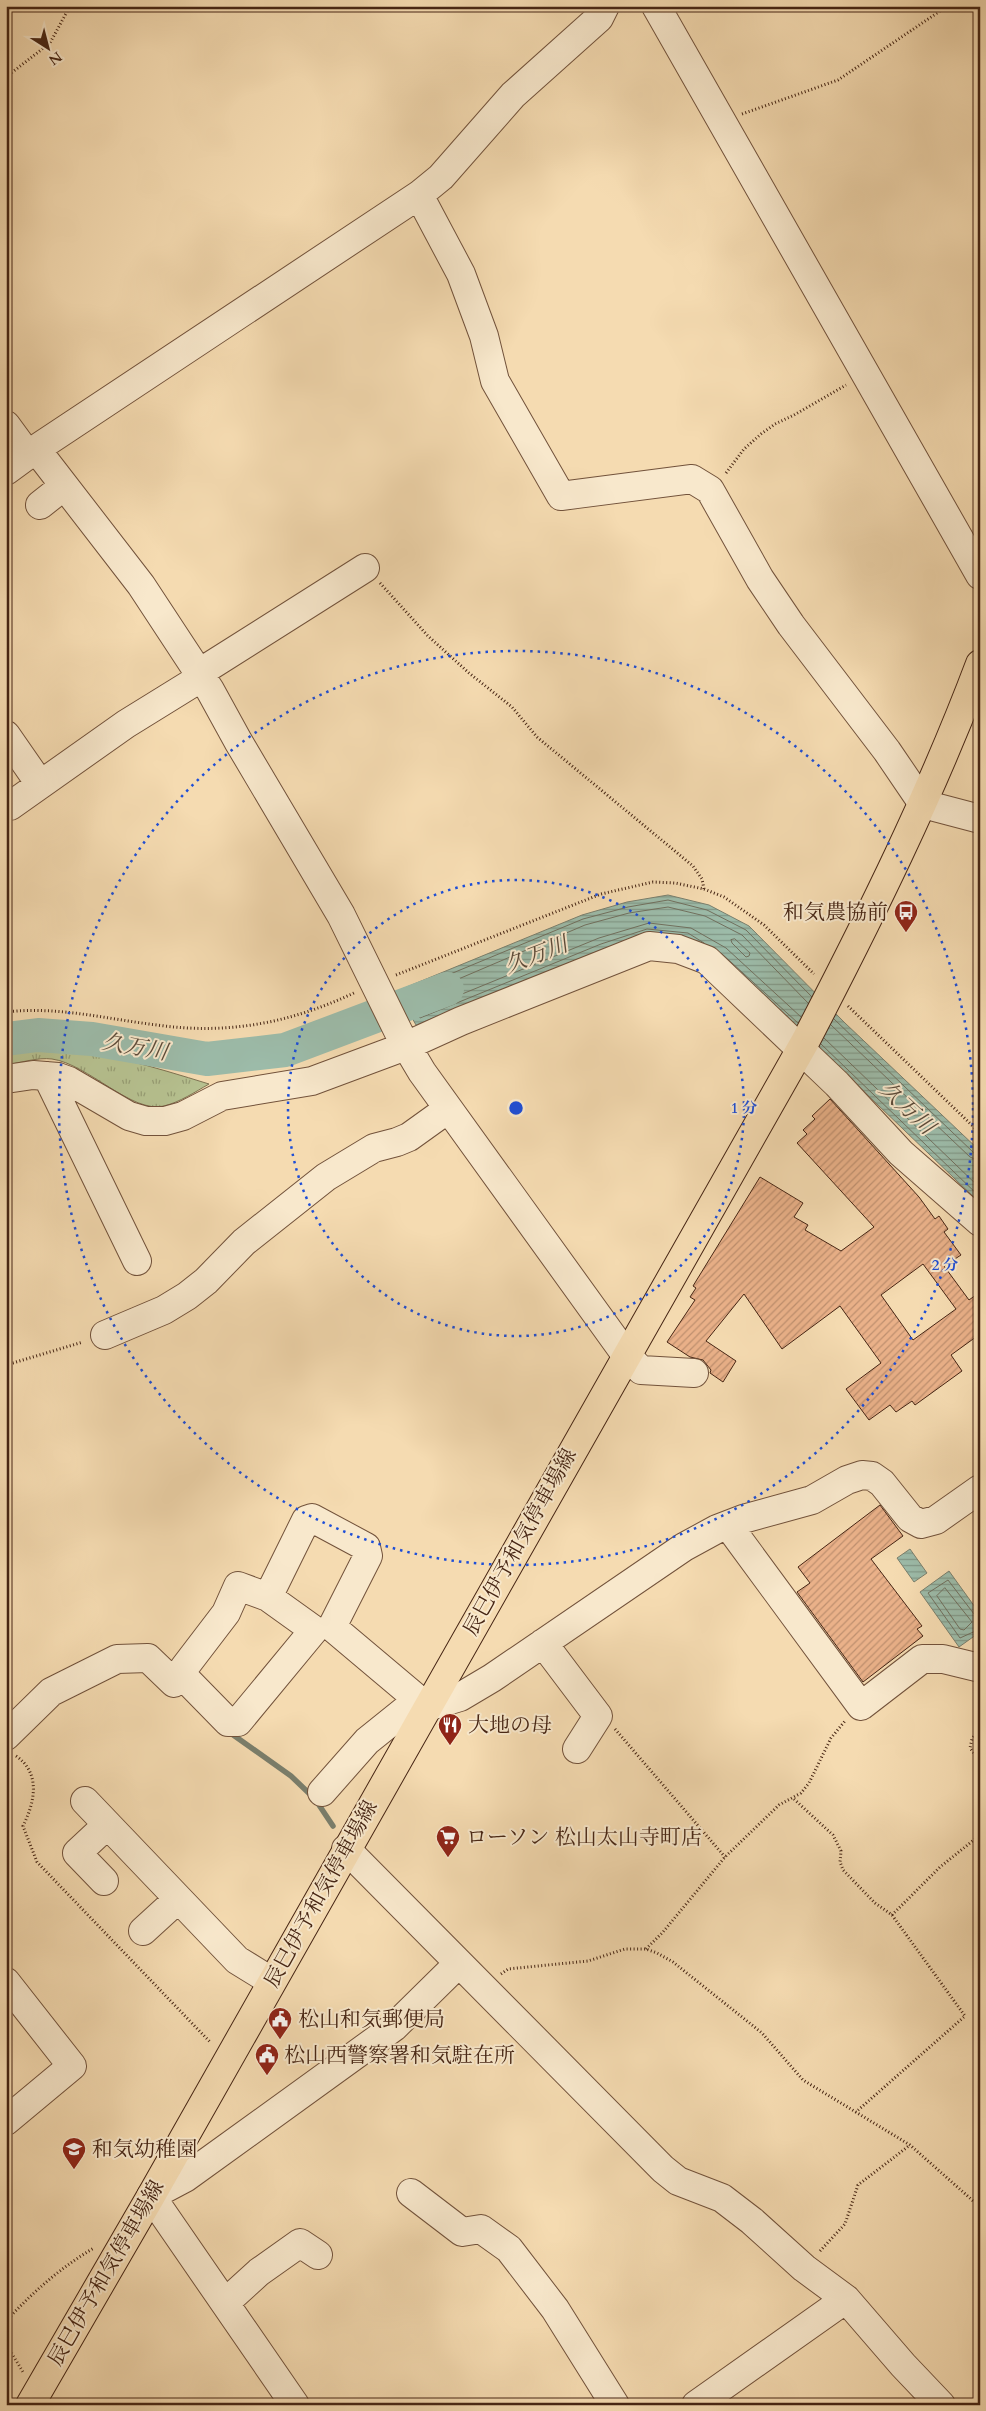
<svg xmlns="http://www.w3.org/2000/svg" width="986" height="2411" font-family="Cardo,'Noto Serif JP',serif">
	<defs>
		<pattern id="grass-tufts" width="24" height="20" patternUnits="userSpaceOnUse" patternTransform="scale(1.25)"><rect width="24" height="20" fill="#b6c190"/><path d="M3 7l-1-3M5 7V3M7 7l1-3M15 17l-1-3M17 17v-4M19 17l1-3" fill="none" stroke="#969d74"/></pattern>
		<pattern id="water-rules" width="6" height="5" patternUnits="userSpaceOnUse" patternTransform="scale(1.25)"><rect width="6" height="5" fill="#9cbba9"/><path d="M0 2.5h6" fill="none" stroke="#819888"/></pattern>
		<pattern id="building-hatch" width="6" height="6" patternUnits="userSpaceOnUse" patternTransform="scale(1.25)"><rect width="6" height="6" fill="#eab189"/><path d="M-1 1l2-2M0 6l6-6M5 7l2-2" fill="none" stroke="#bf906f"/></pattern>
	</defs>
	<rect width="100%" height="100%" fill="#f5dbb1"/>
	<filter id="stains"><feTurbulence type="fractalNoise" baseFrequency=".004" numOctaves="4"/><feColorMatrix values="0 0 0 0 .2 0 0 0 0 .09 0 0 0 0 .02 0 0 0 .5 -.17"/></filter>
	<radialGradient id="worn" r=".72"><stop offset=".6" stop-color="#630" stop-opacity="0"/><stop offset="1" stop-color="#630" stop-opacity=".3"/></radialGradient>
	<path fill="url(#grass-tufts)" stroke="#7e7352" d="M43 1045C101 1051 154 1067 209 1084 195 1092 180 1102 164 1106 132 1114 88 1064 52 1059 38 1057 20 1063 6 1065V1051Z"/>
	<path fill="url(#water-rules)" stroke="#7a7f6d" d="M668 895 709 905 749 926 845 1023 980 1151V1203L827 1056 649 934 603 949 416 1025 397 991 582 915 627 902Z
		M910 1549 927 1573 914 1582 897 1558Z
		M949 1571 980 1614V1632L959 1647 920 1592Z"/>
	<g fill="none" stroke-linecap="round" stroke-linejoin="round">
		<path stroke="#71705e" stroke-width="1" d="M735 939 750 953 749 956 746 957 732 943 731 940Z
			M704 943 688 933 647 929 601 944 420 1018 405 995 407 992 583 919 628 907 668 900 707 910 746 930 812 997
			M721 953 798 1023
			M801 1017 726 948 691 928 649 923 599 938 423 1010H420L414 998 585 925 629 913 668 907 705 916 742 935 808 1003
			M834 1019 974 1153 980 1155
			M831 1025 970 1157 980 1161
			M824 1038 980 1188
			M821 1044 980 1197
			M945 1588 972 1622 964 1630 960 1629 937 1596Z
			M980 1617 974 1614 948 1580 928 1593 960 1638 980 1629"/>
		<path stroke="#7a7f6d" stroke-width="5.5" d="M229 1732 291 1776 315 1799 333 1826"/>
		<path stroke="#9cbba9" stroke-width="34" d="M6 1039 38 1035 92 1039 207 1059 285 1050 447 989"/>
	</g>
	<path fill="url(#building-hatch)" stroke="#462514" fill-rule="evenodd" d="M830 1099 919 1197 935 1219 939 1216 948 1229 944 1232 961 1255 944 1266 969 1300 980 1292V1334L951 1355 962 1371 915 1405 912 1401 896 1412 890 1405 869 1420 846 1389 881 1363 840 1306 782 1349 744 1294 706 1341 736 1361 723 1382 710 1373 711 1370 703 1360 690 1357 667 1342 695 1300 690 1297 696 1288 693 1286 760 1177 803 1203 794 1217 808 1225 805 1230 841 1251 874 1227 797 1143 807 1134 803 1130 815 1119 812 1116ZM923 1264 956 1309 913 1340 881 1295Z
		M880 1505 903 1536 871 1559 922 1626 917 1629 923 1636 863 1682 797 1592 810 1583 798 1567Z"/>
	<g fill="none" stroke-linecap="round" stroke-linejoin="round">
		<g stroke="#72523b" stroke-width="30">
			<path id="minor" d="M656 6 980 575
				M419 195 461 274 484 336 495 381 561 496 692 479 710 490 760 579 791 625 887 751 923 804 980 819
				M6 425 28 455
				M36 449 141 585 210 690 238 741 341 915 400 1035 422 1072 626 1355 641 1370 694 1373
				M6 471 36 449 419 195 441 177 513 95 599 18 605 6
				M40 505 64 486
				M199 673 365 568
				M6 735 40 784
				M10 806 126 724 202 677
				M47 1076 137 1261
				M6 1079 33 1075 58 1077 69 1081 129 1116 146 1121H165L183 1116 222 1096 312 1081 406 1046 461 1021 649 946 678 949 707 960 837 1084 901 1153 980 1222
				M105 1335 164 1310 187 1296 206 1281 244 1242 326 1177 374 1148 397 1142 409 1137 448 1109
				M728 1525 861 1706 922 1659H943L980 1668
				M543 1643 598 1716 577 1749
				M183 1676 184 1668 226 1613 238 1586 268 1597
				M6 1736 51 1692 117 1659 148 1658 174 1683 183 1676 228 1722H238L314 1630 268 1597 306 1520 312 1518 366 1547 368 1556 332 1627 427 1707 460 1697 492 1678 684 1547 717 1529 743 1519 812 1500 847 1480 862 1475 872 1476 882 1483 910 1518 921 1524 936 1520 980 1489
				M322 1792 367 1741 418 1700
				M85 1801 237 1960 271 1981
				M346 1849 663 2169 678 2181 722 2198 752 2221 804 2268 846 2299 903 2365 941 2405
				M104 1881 77 1853 107 1825
				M143 1931 178 1899
				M6 1982 72 2066 6 2121
				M411 2193 462 2232 481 2229 509 2249 555 2309 615 2405
				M225 2303 259 2272 300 2243 318 2255
				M295 2405 151 2196 185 2178 394 2027 458 1964
				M696 2405 846 2299"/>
		</g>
		<g stroke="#462514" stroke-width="30">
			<path id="major" d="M30 2405 151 2196 806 1040C870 917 931 794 980 664"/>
		</g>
		<path stroke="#462514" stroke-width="3" stroke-dasharray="1 2.5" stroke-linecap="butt" d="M6 77 50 43 70 6
			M742 114 838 80 940 11
			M726 473 744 449 761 434 775 424 794 415 846 385
			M380 583 428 636 469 673 512 707 537 737 693 866 702 879 704 889
			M396 975 601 894 653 882 675 883 704 889 724 897 764 925 814 974
			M848 1006 980 1133
			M6 1012C58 1006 106 1019 157 1025 228 1035 291 1023 356 992
			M6 1365 83 1342
			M980 1728 972 1739 970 1748 980 1761
			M615 1729 725 1857
			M16 1756C41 1773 35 1802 23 1826L37 1862 211 2043
			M794 1799 833 1835 841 1851 840 1862 843 1870 875 1903 892 1915 965 2016 856 2112
			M892 1915 940 1867 980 1835
			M646 1949 663 1932 725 1857 779 1805 801 1793 809 1783 831 1738 845 1721
			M501 1974 508 1969 588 1961 625 1949H646L657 1953 673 1962 762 2033 803 2080 910 2145 980 2207
			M820 2251 845 2224 858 2185 910 2145
			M6 2321C32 2293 61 2267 94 2248
			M6 2344 23 2372"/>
		<use href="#minor" stroke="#f8e8cc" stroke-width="28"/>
		<use href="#major" stroke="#f5dbb1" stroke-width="28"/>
	</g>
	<g fill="none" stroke="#1d4ed8" stroke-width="2.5" stroke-dasharray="2.5 5">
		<circle cx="516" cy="1108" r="228"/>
		<circle cx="516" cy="1108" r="457"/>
	</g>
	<defs>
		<g id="bus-pin" transform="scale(1.25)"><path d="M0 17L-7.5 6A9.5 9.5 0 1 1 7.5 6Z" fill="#8f2418" stroke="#f8e8cc"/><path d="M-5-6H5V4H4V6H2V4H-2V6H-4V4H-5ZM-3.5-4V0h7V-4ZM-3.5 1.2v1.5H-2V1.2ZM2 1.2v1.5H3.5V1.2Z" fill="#fff"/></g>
		<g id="restaurant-pin" transform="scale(1.25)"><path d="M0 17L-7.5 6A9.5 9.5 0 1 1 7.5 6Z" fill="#8f2418" stroke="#f8e8cc"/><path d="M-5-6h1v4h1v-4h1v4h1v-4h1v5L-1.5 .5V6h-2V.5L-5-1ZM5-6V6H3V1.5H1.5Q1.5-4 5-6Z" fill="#fff"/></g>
		<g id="supermarket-pin" transform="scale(1.25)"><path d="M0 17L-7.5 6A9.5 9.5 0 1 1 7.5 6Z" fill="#8f2418" stroke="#f8e8cc"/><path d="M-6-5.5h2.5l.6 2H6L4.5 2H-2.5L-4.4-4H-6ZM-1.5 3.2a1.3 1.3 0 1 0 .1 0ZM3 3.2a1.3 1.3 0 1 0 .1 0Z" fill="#fff"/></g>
		<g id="civic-pin" transform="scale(1.25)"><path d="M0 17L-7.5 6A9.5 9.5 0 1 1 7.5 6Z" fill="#8f2418" stroke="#f8e8cc"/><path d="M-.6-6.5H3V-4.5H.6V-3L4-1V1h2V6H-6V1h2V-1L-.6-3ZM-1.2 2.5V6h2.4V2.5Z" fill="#fff"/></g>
		<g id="school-pin" transform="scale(1.25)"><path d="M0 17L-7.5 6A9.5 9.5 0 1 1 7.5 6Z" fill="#8f2418" stroke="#f8e8cc"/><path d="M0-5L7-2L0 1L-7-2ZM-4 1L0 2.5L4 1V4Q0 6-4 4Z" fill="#fff"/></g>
	</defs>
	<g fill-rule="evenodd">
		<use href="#bus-pin" x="906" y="912"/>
		<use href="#restaurant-pin" x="450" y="1725"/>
		<use href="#supermarket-pin" x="448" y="1837"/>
		<use href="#civic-pin" x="280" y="2019"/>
		<use href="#civic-pin" x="267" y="2055"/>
		<use href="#school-pin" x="74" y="2149"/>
	</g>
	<g text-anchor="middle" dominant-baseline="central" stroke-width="4" stroke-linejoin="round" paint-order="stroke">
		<g font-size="21" fill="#462514" stroke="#f8e8cc" text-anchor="start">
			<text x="888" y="912" text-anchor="end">和気農協前</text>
			<text x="468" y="1725">大地の母</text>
			<text x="466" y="1837">ローソン 松山太山寺町店</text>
			<text x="298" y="2019">松山和気郵便局</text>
			<text x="284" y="2055">松山西警察署和気駐在所</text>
			<text x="92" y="2149">和気幼稚園</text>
		</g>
		<g font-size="21" fill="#462514" stroke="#f8e8cc">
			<text transform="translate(520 1542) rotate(-61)">辰巳伊予和気停車場線</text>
			<text transform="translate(321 1894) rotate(-61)">辰巳伊予和気停車場線</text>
			<text transform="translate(106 2273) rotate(-60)">辰巳伊予和気停車場線</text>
		</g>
		<g font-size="22" font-style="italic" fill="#5c4a39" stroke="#f8e8cc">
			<text transform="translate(536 955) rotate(-21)">久万川</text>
			<text transform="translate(135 1047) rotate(10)">久万川</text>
			<text transform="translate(907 1108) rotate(43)">久万川</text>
		</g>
	</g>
	<circle cx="516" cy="1108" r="8" fill="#1d4ed8" stroke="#f8e8cc" stroke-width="2.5"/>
	<g font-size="15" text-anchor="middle" font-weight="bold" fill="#1d4ed8" stroke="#f8e8cc" stroke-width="4" stroke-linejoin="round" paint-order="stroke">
		<text x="744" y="1113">1 分</text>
		<text x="945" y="1270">2 分</text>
	</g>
	<rect width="986" height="2411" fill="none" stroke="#f5dbb1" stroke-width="25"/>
	<rect x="8" y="8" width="971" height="2396" fill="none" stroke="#462514" stroke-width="2.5"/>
	<rect x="12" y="12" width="961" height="2386" fill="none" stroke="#462514"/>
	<g transform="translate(48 48) rotate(144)" stroke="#f8e8cc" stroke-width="4" paint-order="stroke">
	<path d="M0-4L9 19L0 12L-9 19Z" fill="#462514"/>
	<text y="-8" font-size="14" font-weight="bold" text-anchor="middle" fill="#462514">N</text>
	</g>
	<rect width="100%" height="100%" filter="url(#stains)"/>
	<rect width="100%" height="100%" fill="url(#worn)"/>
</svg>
